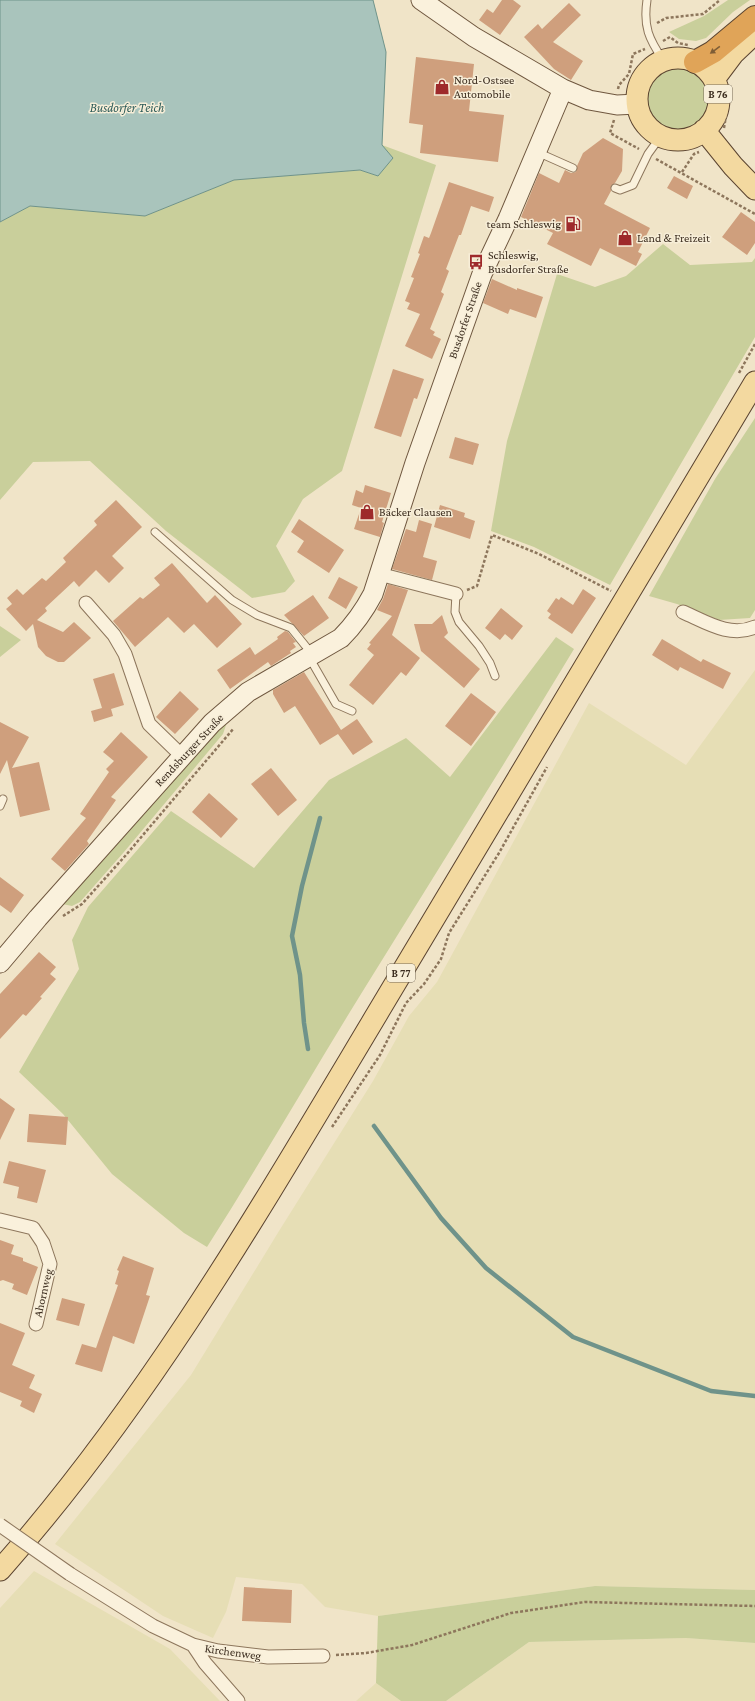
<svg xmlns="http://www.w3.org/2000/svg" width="755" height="1701" font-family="'Crimson Pro',serif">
	<rect width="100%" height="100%" fill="#f0e4c8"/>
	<path fill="#e6deb5" d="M755 670V1590L595 1586 378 1616 325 1607 302 1584 236 1577 226 1612 213 1638 163 1616 55 1544 191 1375 279 1231 373 1081 409 1016 437 982 589 703 686 765Z
		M34 1571 170 1649 220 1701H0V1608Z
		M686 1638 755 1643V1701H446L529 1642Z
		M376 1683 401 1701H356Z"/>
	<path fill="#c9cf9b" d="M728 0H750L733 12 706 38 696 41 679 39 669 32 704 16Z
		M646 99a32 32 0 1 1 64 0a32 32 0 1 1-64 0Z
		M382 145 436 165 342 471 303 499 276 546 295 581 285 592 252 598 166 531 90 461 33 462 0 500V222L30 206 145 216 234 180 360 170 378 176Z
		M663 244 690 265 752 262 755 258V337L610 585 534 547 491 531 507 441 557 274 595 287 626 276Z
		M755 418V610L750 618 719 620 677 604 649 596 715 479Z
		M0 626 21 640 0 657Z
		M556 637 574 649C504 765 432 879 361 994 309 1078 260 1164 207 1247L184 1233 112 1174 63 1114 19 1072 79 969 72 940 88 907 171 811 254 868 329 780 406 738 450 777Z
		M227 722 223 734 124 852 80 902 72 906 62 904 182 764Z
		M595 1586 755 1590V1643L686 1638 529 1642 446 1701H401L376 1683 378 1616Z"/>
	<path fill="#a9c4bc" stroke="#6f938a" d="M0 0H373L386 52 382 145 393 158 378 176 360 170 234 180 145 216 30 206 0 222Z"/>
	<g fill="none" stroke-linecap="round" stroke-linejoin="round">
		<path stroke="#6f938a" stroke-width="4.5" d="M308 1049 304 1023 300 975 292 936 302 886 320 818
			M374 1126 441 1218 486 1268 573 1337 711 1391 755 1396"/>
	</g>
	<path fill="#cf9f7d" d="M502 0H513L521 6 500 35 479 20 487 9 493 13Z
		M569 3 581 15 553 42 583 61 571 80 554 69 524 37 538 24 542 29Z
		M416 57 474 64 469 111 504 115 498 162 420 153 423 125 409 123Z
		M603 138 623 149 622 171 615 183 611 186V191L604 204 650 228 638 252 642 254 636 266 600 248 591 266 547 244 553 233 521 217 539 173 559 183 565 170 571 173 576 172 577 166 583 153Z
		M674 176 693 186 687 199 667 188Z
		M449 182 494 197 489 212 471 206 461 235H459L446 269 449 271 441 292 444 294 430 329 435 332 433 335 441 339 432 359 405 346 420 314 407 309 410 303 405 301 414 278 411 277 420 254 418 253 424 236 429 238 431 233Z
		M741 212 755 222V243L747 255 722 237Z
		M492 279 517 290V288L543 297 536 318 510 309 508 314 483 303Z
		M393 369 424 379 417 399 414 398 401 437 374 428Z
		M455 437 479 444 473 465 449 458Z
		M365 485 391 493 382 522 384 523 380 537 354 529 361 508 352 505 356 490 363 493Z
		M116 500 142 527 112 556 124 568 109 583 96 570 79 587 74 581 45 608 47 611 37 620 63 632 74 622 91 638 64 662H58L46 656 38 647 33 624 26 631 6 609 12 604 7 598 17 589 23 595 42 578 46 581 66 562 63 558 97 525 94 521Z
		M440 505 465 513 464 517 475 521 470 539 434 527Z
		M299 519 344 550 329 573 297 552 304 541 291 532Z
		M419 520 432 524 423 557 437 561 432 580 392 569 406 529 416 532Z
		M172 563 207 603 215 595 242 624 217 648 194 624 184 633 168 617 135 647 113 621 140 597 143 599 160 585 154 578Z
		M339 577 358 587 346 609 328 598Z
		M388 584 408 590 392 635 420 658 406 676 401 672 373 705 349 685 374 655 367 649 371 644 369 643 392 616 377 610 383 599Z
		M583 589 596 598 572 634 548 618 551 614 547 611 556 598 559 600 561 597 573 605Z
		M313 595 329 618 304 636 284 615Z
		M501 608 523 626 512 640 505 634 500 640 485 628Z
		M442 615 448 633 444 637 480 669 464 688 421 651 414 624H432Z
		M285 631 288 632 296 642 293 643 296 647 290 651 291 653 271 666 268 662 230 689 217 670 250 647 255 655 278 639 277 637Z
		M662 639 701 662 703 659 731 673 723 689 680 667 678 671 652 655Z
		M304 672 341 730 357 719 373 742 353 755 338 734 320 745 295 706 284 713 273 694V690Z
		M114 673 124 705 111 709 113 716 94 722 91 711 102 708 93 679Z
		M180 691 199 709 175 734 156 717Z
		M471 693 496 712 471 746 445 726Z
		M0 722 29 737 12 768 39 762 50 810 20 817 7 760 0 774Z
		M121 732 148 757 111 797 116 800 87 841 89 844 65 871 51 859 86 818 80 814 109 772 106 769 114 761 103 752Z
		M271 768 297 800 278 816 251 784Z
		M209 793 238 819 221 838 192 812Z
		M0 877 24 895 11 913 0 905Z
		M39 952 56 967 50 974 56 979 40 997 42 998 26 1016 23 1014 0 1039V994Z
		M0 1098 15 1109 0 1140Z
		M29 1114 68 1117 66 1145 27 1142Z
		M9 1161 46 1170 37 1203 17 1198 19 1187 3 1183Z
		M0 1240 14 1245 11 1254 23 1258V1261L38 1267 27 1295 12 1289 14 1284 3 1280 0 1281Z
		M123 1256 154 1268 146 1295 150 1296 134 1344 113 1336 102 1372 75 1364 82 1344 96 1348 118 1285 115 1284 119 1271 117 1270Z
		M62 1298 85 1304 79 1326 56 1320Z
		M0 1323 25 1333 12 1365 35 1375 29 1388 42 1394 34 1413 20 1406 22 1401 0 1392Z
		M244 1587 292 1590 291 1623 242 1621Z"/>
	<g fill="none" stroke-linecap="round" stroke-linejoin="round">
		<g stroke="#8d765c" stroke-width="9">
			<path id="lane" d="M647 0C643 27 649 39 663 60
				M537 152 573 168
				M615 188 620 190 633 185 648 154 661 136
				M155 532 232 600 257 615 291 628 312 654
				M456 594 455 612 459 622 479 646 490 663 495 676
				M309 657 336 704 352 711
				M0 806 3 799"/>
		</g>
		<g stroke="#8d765c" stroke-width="15">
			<path id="street" d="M379 574 456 594
				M86 603 114 635 125 654 149 724 182 756
				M683 612C706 622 730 638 755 627
				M0 1220 33 1228 43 1243 50 1264 36 1324
				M70 1574 153 1626 193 1645 218 1651 268 1657 323 1656
				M193 1645 205 1663 238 1701"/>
		</g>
		<g stroke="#6f573f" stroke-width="21">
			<path id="secondary" d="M421 0 474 37 563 89 589 100 617 105 637 104
				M0 963 38 918 212 723 248 692 341 638C355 624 364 611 373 594L415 463 482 274 508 219 563 89"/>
		</g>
		<g stroke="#5b4430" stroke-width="23">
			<path id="primary" d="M637 99a41 41 0 1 1 82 0a41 41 0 1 1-82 0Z
				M716 85 715 78 733 54 755 33
				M704 130 733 166 755 189
				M0 1570C149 1402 262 1206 377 1014 503 803 629 593 755 382"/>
		</g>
		<g stroke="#5b4430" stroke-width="24">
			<path id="highway" d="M695 62 713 52 755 17"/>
		</g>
		<path stroke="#8d765c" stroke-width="2.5" stroke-dasharray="3 2" stroke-linecap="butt" d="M657 23 666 18 703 14 720 0
			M663 41 670 37 678 43 688 45
			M618 89 619 85 629 74 633 54 645 49
			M614 120 610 133 639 149
			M724 128 729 97
			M656 159 755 214
			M682 172 694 154 699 152
			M739 373 755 344
			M467 590 477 586 492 535 539 554 611 591
			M63 916 82 904 126 855 234 728
			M332 1127 380 1055 406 1003 424 984 441 959 449 933 499 853 547 767
			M336 1655 366 1653 412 1645 511 1613 585 1602 755 1606"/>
		<use href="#lane" stroke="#faf1dc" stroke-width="7"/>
		<use href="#street" stroke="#faf1dc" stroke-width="13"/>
		<use href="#secondary" stroke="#faf1dc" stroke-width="19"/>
		<use href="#primary" stroke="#f3d9a0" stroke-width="21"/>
		<use href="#highway" stroke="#e0a458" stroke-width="22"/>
		<g stroke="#8d765c" stroke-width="15" stroke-linecap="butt">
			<path id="street-bridge" d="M0 1525 70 1574"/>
		</g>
		<use href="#street-bridge" stroke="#faf1dc" stroke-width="13"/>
	</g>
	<defs><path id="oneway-solid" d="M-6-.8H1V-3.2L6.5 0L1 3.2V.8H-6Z"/></defs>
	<use fill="#7e5d36" href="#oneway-solid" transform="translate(715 50) rotate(144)"/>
	<defs>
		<g id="shop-bare" transform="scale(1.2)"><path d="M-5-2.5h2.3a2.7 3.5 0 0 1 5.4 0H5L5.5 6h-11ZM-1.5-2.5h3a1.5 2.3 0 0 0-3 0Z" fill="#9e2a2b" stroke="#f7eed8" stroke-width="2.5" paint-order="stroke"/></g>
		<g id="fuel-bare" transform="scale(1.2)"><path d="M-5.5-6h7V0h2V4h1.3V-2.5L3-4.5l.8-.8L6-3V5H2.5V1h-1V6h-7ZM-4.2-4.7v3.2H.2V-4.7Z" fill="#9e2a2b" stroke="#f7eed8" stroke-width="2.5" paint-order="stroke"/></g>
		<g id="bus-bare" transform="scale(1.2)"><path d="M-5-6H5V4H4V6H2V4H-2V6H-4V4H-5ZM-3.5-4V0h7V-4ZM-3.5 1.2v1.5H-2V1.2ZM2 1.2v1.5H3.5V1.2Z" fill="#9e2a2b" stroke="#f7eed8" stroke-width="2.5" paint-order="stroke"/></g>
	</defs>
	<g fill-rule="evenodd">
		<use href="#shop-bare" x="442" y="87"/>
		<use href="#fuel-bare" x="573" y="224"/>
		<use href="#shop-bare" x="625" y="238"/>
		<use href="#bus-bare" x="476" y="262"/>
		<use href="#shop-bare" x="367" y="512"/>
	</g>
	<g text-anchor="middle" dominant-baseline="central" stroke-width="3" stroke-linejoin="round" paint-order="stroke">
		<g fill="#f7eed8" stroke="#756857" stroke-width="1">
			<rect x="704" y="85" width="28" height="18" rx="3"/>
			<rect x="387" y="964" width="28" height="18" rx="3"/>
		</g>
		<g font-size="11" font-weight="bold" fill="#3d2e20">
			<text x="718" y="94">B 76</text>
			<text x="401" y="973">B 77</text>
		</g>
		<g font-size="12" fill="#3d2e20" stroke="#f7eed8" text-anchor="start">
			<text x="454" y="80">Nord-Ostsee<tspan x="454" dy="14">Automobile</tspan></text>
			<text x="561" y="224" text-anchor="end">team Schleswig</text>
			<text x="637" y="238">Land &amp; Freizeit</text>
			<text x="488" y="255">Schleswig,<tspan x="488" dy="14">Busdorfer Straße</tspan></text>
			<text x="379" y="512">Bäcker Clausen</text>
		</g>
		<g font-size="12" fill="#3d2e20" stroke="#f7eed8">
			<text transform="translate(465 320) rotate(-71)">Busdorfer Straße</text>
			<text transform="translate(189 750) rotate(-47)">Rendsburger Straße</text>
			<text transform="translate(43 1293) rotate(-77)">Ahornweg</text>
			<text transform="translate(233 1652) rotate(8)">Kirchenweg</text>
		</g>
		<g font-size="13" font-style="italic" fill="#2f5d5a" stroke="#f7eed8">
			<text x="127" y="107">Busdorfer Teich</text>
		</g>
	</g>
</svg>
